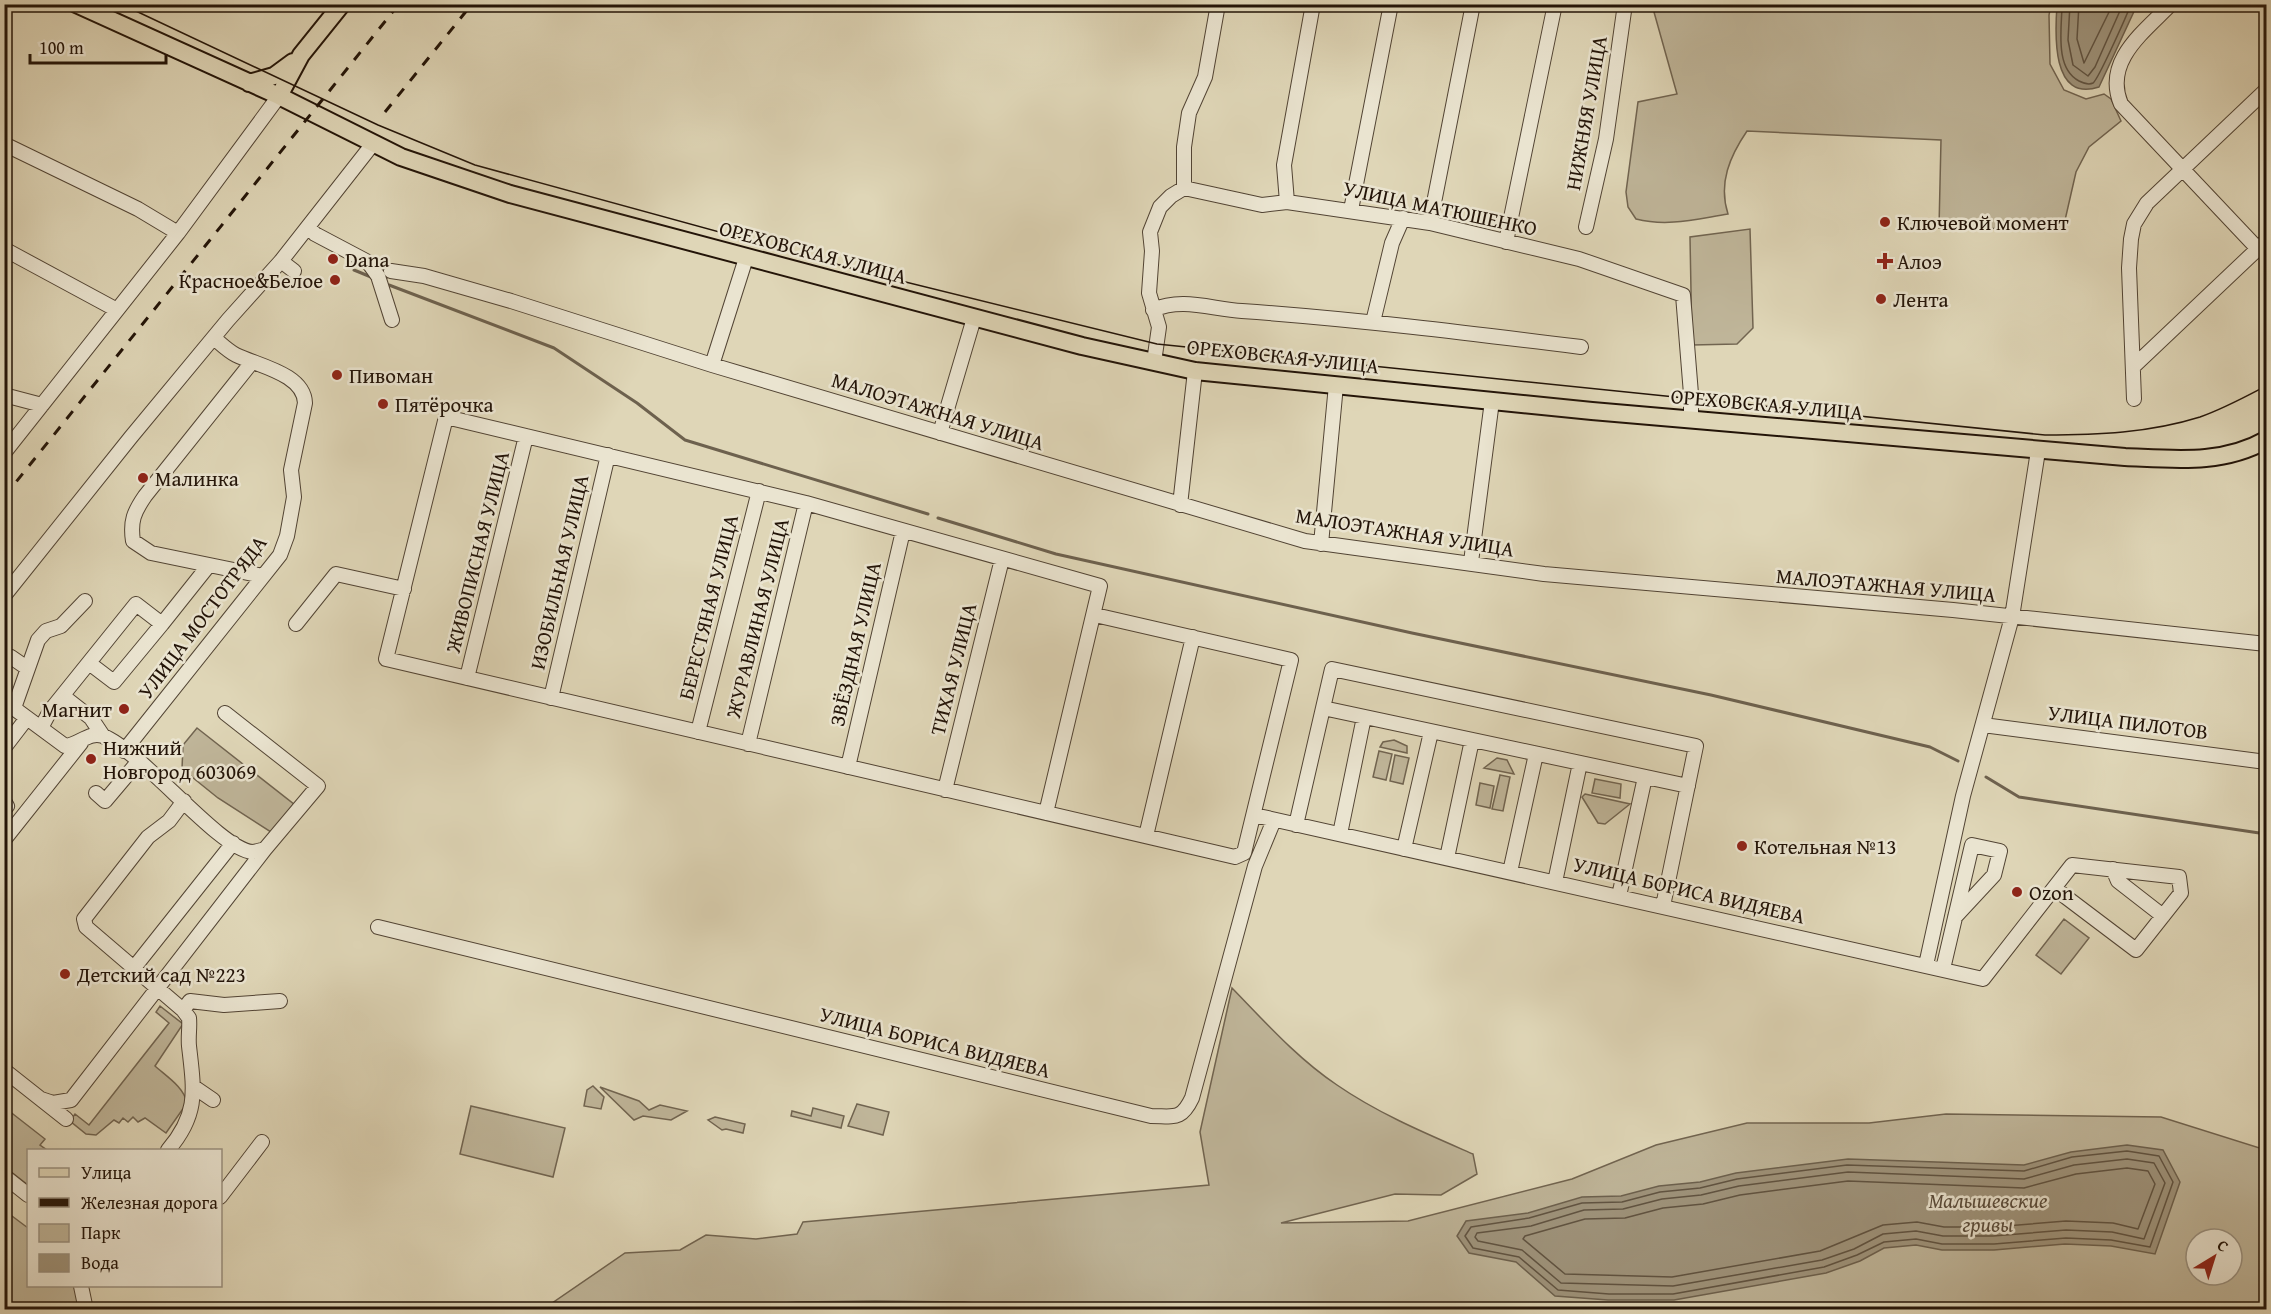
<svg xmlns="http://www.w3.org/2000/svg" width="2271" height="1314" font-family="'Gentium Book Plus',serif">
	<rect width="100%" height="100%" fill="#dfd6b7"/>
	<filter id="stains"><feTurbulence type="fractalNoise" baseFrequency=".00333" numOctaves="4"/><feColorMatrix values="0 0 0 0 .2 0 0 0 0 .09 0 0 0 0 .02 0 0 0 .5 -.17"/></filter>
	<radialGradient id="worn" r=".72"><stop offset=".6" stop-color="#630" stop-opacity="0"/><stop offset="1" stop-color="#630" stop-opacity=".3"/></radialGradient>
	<path fill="#bfb599" stroke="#716450" stroke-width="1.5" fill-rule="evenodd" d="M1652 5H2051L2049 15 2050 64 2064 90 2086 99 2104 94 2111 99 2121 121 2089 147 2076 172 2063 229 1939 228 1941 140 1747 131C1730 156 1718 183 1728 214 1696 219 1668 227 1636 219L1628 207 1626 192 1638 102 1677 94Z
		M1750 229 1753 328 1737 344 1692 345 1690 237Z
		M197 728 295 805 274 834 218 798 182 769 183 745Z
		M1394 740 1407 746V753L1380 747 1383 742Z
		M1379 751 1392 754 1386 780 1373 777Z
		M1395 755 1409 758 1403 784 1390 781Z
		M1497 758 1507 760 1514 774 1484 768Z
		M1500 775 1510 777 1503 811 1492 809Z
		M1595 779 1621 784 1620 798 1592 793Z
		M1480 783 1494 786 1490 808 1476 805Z
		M1585 794 1630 804 1605 824 1598 823 1582 797Z
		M2064 919 2089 938 2061 974 2036 955Z
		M1232 988C1265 1022 1298 1059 1337 1085 1379 1114 1427 1134 1473 1154L1477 1174 1441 1195 1395 1194 1281 1223 1408 1221 1572 1179 1656 1145 1747 1123H1869L1946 1114 2161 1117 2266 1150V1309L542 1310 625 1253 680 1250 706 1235 756 1239 797 1234 803 1222 1209 1185 1200 1132ZM2196 1239H2232V1275H2196Z
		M160 1006 183 1024 155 1066C166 1076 184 1087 187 1103L166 1133 145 1118 138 1122 133 1117 128 1122 123 1118 119 1123 114 1120 96 1135 86 1134 70 1121 75 1114 89 1125 169 1023 156 1012Z
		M593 1086 604 1097 601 1109 584 1106 587 1090Z
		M600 1087 639 1101 649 1110 660 1105 687 1111 671 1120 643 1116 634 1120Z
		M857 1104 889 1112 883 1135 848 1126Z
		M471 1106 565 1128 553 1177 460 1154Z
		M4 1107 45 1139 40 1145 47 1150H28V1185L5 1167Z
		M813 1108 844 1116 841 1128 791 1116 792 1111 811 1116Z
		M715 1117 745 1124 743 1133 726 1129 722 1130 708 1120Z
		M4 1210 28 1228V1286H77L86 1309H5Z"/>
	<path fill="#9f947c" stroke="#6d614e" stroke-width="1.5" d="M2057 5H2137L2099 87C2051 103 2055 33 2057 5Z
		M2127 1145 2163 1150 2180 1182 2155 1254 2111 1246 2065 1244 1994 1250H1942L1916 1245 1884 1248 1860 1261 1826 1273 1674 1300H1608L1555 1296 1516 1262 1469 1253 1457 1236 1466 1221 1528 1213 1582 1197 1621 1196 1659 1186 1700 1182 1736 1173 1848 1159 2024 1165 2071 1152Z
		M875 1301 964 1302 1041 1309H698L797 1302Z"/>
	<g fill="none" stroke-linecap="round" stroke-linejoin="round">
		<path stroke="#615442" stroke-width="1.5" d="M2062 4C2062 27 2054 68 2079 81 2083 83 2089 85 2093 83 2098 80 2127 15 2131 4
			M2070 4 2068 40 2073 65 2088 76 2095 67 2123 4
			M2079 4 2077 39 2084 63 2113 4
			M2127 1151 2159 1156 2173 1182 2150 1247 2111 1240 2066 1238 1994 1244H1942L1916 1239 1884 1242 1857 1255 1824 1267 1673 1294H1609L1558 1290 1519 1257 1473 1248 1465 1236 1471 1227 1529 1218 1582 1203 1622 1202 1660 1192 1700 1188 1737 1179 1847 1165 2024 1171 2072 1157Z
			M2127 1159 2154 1163 2165 1183 2144 1239 2112 1232 2066 1230 1993 1236H1943L1916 1231 1883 1234 1854 1249 1822 1260 1673 1286 1561 1283 1522 1250 1478 1241 1475 1237 1477 1233 1531 1226 1584 1210 1623 1209 1662 1199 1701 1195 1739 1186 1848 1172 2024 1179 2074 1165Z
			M2127 1168 2148 1171 2155 1184 2138 1229 2113 1223 2066 1221 1993 1227H1944L1917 1222 1883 1225 1820 1251 1672 1277 1565 1274 1523 1239 1525 1236 1585 1219 1625 1218 1663 1208 1703 1204 1740 1195 1848 1181 2024 1188 2076 1174Z
			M769 1310 875 1307 982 1310"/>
		<path stroke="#6d614e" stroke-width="3" d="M354 270 371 277
			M389 285 554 348 637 403 685 440 928 514
			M938 518 1056 554 1412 633 1711 695 1930 747 1958 761
			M1986 777 2019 797 2266 834"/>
		<g stroke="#524434" stroke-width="16">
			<path id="minor" d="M2171 4C2144 32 2103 61 2121 104L2258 249
				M4 144 138 209 178 233
				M1184 188 1262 205 1287 202 1430 223 1579 259 1683 295 1691 394V419
				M1287 202 1284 165 1313 4
				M1351 210 1391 4
				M1430 223 1473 4
				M308 227 315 234 368 262 378 276 392 320
				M1586 227 1606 139 1625 4
				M1506 242 1555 4
				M4 249 117 310
				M281 261 294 271
				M391 271 424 276 511 301 712 365 1305 541 1544 574 1953 610 2266 644
				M1153 310C1182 297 1211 309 1242 311 1355 319 1468 333 1581 347
				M1373 322 1392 243 1403 218
				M252 362 145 496C134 512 130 521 133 541L151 553 263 576
				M1154 362 1159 327 1149 293 1152 251 1150 232 1160 207 1171 196 1184 188V147L1189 113 1205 77 1218 4
				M712 365 746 258
				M2134 366 2266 241
				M4 395 42 405
				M2134 399 2129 268 2131 239 2134 224 2147 203 2266 90
				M940 433 974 318
				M4 453 178 233 279 96
				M1180 505 1195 371
				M1321 544 1336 385
				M1471 562 1492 401
				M4 596 131 437 228 320 281 261 372 145
				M296 624 336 574 404 589
				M11 657 27 668
				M89 663 114 682 162 624
				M467 678 526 436
				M63 696 91 718 103 736
				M551 698 608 455
				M4 701 65 746C79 745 89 731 103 736 144 753 219 849 252 852 256 852 261 850 265 849L318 786 225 713
				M14 708 38 640 46 631 61 626 85 601
				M1323 708 1688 786
				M1983 725 2266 762
				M41 728 50 711 136 604 162 624 209 565
				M698 732 759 491
				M748 744 806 503
				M4 748 27 718
				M124 751 280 555 287 536 294 497 291 470 305 403C304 374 259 366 236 355 228 351 221 344 214 338
				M848 767 903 531
				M945 790 1002 559
				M96 793 105 801 138 762
				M4 801 7 806 4 809
				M1046 813 1100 586 806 503 446 417 386 659 1235 857 1244 853 1291 660 1095 615
				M1254 815 1983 979 2072 865 2179 877 2181 893 2136 950 2054 888
				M1296 825 1332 669 1696 746 1663 906
				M1340 834 1364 717
				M1146 836 1193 637
				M4 840 81 743
				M1404 849 1431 732
				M1447 858 1472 740
				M2113 869 2118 881 2163 916
				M1510 872 1536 754
				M1555 882 1580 763
				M1619 896 1645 777
				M378 927 1151 1116C1174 1116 1181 1121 1192 1098L1255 866 1274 820
				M1926 965 1963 796 2012 617 2038 451
				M133 969 233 843
				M1943 969 1972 845 2000 851 1994 875 1955 917
				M183 1010 190 1001 224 1005 280 1001
				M4 1070 66 1119
				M194 1087 213 1100
				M41 1099 53 1103 71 1100 265 849
				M168 1150C199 1114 194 1090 189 1046 188 1036 190 1027 189 1018L183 1010 86 927 84 919 148 837 169 821 184 801
				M4 1176 28 1195
				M220 1197 262 1142
				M81 1286 86 1310"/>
		</g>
		<g stroke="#231408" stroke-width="20">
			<path id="major" d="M76 4 279 96 401 157 510 194 1082 346 1195 371 1592 411 2125 457C2174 459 2222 465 2266 440
				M249 83 274 76 293 62
				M279 96 301 55 342 4"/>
		</g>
		<use href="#minor" stroke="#eae4d0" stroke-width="14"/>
		<use href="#major" stroke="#dfd6b7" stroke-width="16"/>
		<path stroke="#231408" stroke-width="1.5" d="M121 4 378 125 475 165 865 272 1157 344 2045 435C2097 435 2149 433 2200 417 2223 409 2245 397 2266 386"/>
		<path stroke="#231408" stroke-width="3" stroke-dasharray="10 10" stroke-linecap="butt" d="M385 112 472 4
			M4 497 399 4"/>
	</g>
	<g fill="#8f2418" stroke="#eae4d0" stroke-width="2">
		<circle cx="1885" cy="222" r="6"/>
		<circle cx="333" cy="259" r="6"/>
		<path d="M1882 252h6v6h6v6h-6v6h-6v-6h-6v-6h6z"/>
		<circle cx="335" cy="280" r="6"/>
		<circle cx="1881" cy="299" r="6"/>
		<circle cx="337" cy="375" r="6"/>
		<circle cx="383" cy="404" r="6"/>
		<circle cx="143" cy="478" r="6"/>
		<circle cx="124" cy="709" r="6"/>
		<circle cx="91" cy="759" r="6"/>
		<circle cx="1742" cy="846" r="6"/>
		<circle cx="2017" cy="892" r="6"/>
		<circle cx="65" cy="974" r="6"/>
	</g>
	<g text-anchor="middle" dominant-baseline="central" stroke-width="5" stroke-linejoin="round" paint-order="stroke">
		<g font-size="21" fill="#231408" stroke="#eae4d0">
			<text transform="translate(1586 113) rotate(-80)">НИЖНЯЯ УЛИЦА</text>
			<text transform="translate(1440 208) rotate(12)">УЛИЦА МАТЮШЕНКО</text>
			<text transform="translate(813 252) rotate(15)">ОРЕХОВСКАЯ УЛИЦА</text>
			<text transform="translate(1283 356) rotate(6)">ОРЕХОВСКАЯ УЛИЦА</text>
			<text transform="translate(1767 404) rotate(5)">ОРЕХОВСКАЯ УЛИЦА</text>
			<text transform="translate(938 411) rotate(17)">МАЛОЭТАЖНАЯ УЛИЦА</text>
			<text transform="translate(1405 532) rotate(9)">МАЛОЭТАЖНАЯ УЛИЦА</text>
			<text transform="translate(477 552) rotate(-76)">ЖИВОПИСНАЯ УЛИЦА</text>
			<text transform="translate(559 572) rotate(-77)">ИЗОБИЛЬНАЯ УЛИЦА</text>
			<text transform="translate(1886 585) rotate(5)">МАЛОЭТАЖНАЯ УЛИЦА</text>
			<text transform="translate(708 607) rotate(-76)">БЕРЕСТЯНАЯ УЛИЦА</text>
			<text transform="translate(202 617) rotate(-53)">УЛИЦА МОСТОТРЯДА</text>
			<text transform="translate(757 618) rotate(-76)">ЖУРАВЛИНАЯ УЛИЦА</text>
			<text transform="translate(855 644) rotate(-77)">ЗВЁЗДНАЯ УЛИЦА</text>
			<text transform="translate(953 669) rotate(-76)">ТИХАЯ УЛИЦА</text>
			<text transform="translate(2128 722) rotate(7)">УЛИЦА ПИЛОТОВ</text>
			<text transform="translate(1689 890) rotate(13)">УЛИЦА БОРИСА ВИДЯЕВА</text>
			<text transform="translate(935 1042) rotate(14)">УЛИЦА БОРИСА ВИДЯЕВА</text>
		</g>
		<g font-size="21" fill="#231408" stroke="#eae4d0" text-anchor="start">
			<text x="1897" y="222">Ключевой момент</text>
			<text x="345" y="259">Dana</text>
			<text x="1897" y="261">Алоэ</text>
			<text x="323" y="280" text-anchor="end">Красное&amp;Белое</text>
			<text x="1893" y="299">Лента</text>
			<text x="349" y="375">Пивоман</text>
			<text x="395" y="404">Пятёрочка</text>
			<text x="155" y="478">Малинка</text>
			<text x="112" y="709" text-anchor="end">Магнит</text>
			<text x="103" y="747">Нижний<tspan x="103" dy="24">Новгород 603069</tspan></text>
			<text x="1754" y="846">Котельная №13</text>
			<text x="2029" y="892">Ozon</text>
			<text x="77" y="974">Детский сад №223</text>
		</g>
		<g font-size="21" font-style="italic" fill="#5a4c3b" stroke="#eae4d0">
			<text x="1988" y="1200">Малышевские<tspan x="1988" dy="24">гривы</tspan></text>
		</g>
	</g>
	<rect width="2271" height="1314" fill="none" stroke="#dfd6b7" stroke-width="24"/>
	<rect x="6" y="6" width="2259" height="1302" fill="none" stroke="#231408" stroke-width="3"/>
	<rect x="12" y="12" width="2247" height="1290" fill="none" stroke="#231408" stroke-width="1.5"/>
	<rect x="27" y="1149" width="195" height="138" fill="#eae4d0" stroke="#9a9180" stroke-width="1.5"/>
	<rect x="39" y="1168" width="30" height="9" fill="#dfd6b7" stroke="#9a9180" stroke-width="1.5"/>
	<text x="81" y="1179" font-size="18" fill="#231408">Улица</text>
	<rect x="39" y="1198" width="30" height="9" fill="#231408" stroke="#9a9180" stroke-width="1.5"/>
	<text x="81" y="1209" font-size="18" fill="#231408">Железная дорога</text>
	<rect x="39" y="1224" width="30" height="18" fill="#bfb599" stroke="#9a9180" stroke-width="1.5"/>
	<text x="81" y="1239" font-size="18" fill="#231408">Парк</text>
	<rect x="39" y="1254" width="30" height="18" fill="#9f947c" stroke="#9a9180" stroke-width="1.5"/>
	<text x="81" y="1269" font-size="18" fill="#231408">Вода</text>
	<g transform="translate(2214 1257) rotate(38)"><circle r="28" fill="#eae4d0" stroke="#9a9180" stroke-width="1.5"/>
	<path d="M0-4.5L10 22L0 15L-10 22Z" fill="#8f2418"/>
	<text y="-9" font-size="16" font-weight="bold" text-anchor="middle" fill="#231408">С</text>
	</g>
	<path d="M30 54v9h136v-9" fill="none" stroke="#231408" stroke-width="3"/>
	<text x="39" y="54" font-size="18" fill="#231408" stroke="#eae4d0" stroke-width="4.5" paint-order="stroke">100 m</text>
	<rect width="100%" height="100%" filter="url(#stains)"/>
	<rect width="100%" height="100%" fill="url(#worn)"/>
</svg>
